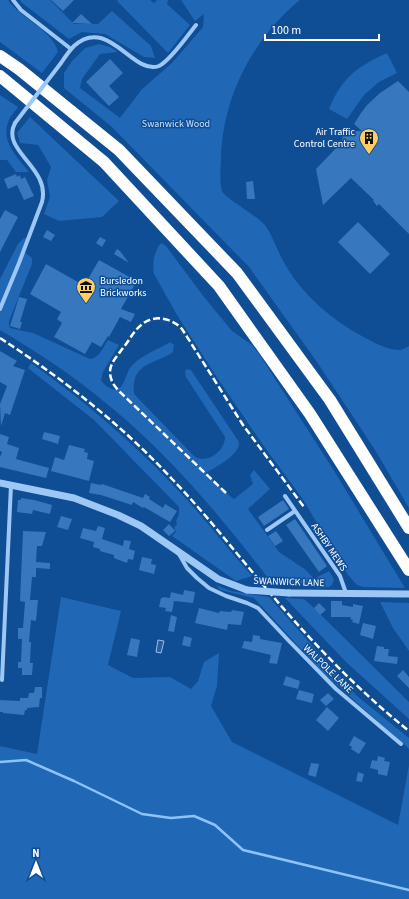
<svg xmlns="http://www.w3.org/2000/svg" width="409" height="899" font-family="'Source Sans 3',sans-serif">
	<rect width="100%" height="100%" fill="#0f4d95"/>
	<path fill="#2067b5" d="M0 0H8C21 19 53 30 58 52L42 73 0 42Z
		M20 0H50L74 24H98L112 11 151 46 155 58 144 57 105 34 82 32 69 39 21 2Z
		M118 0H150L154 3 157 0H168L167 4 190 25 168 53 117 1Z
		M181 0H300C253 38 223 97 221 157 221 167 219 181 222 191 225 198 256 215 264 224 270 231 273 240 277 248 281 258 287 268 293 277 314 306 344 328 375 343 382 346 390 350 398 350 402 350 406 348 409 346V508L375 450 317 362 249 267 112 127 64 88V73L72 61 85 48 99 44 110 47 118 52 100 54 82 79 80 88 120 118 142 89 172 63 203 27 204 14 195 21Z
		M387 53 397 73 379 82 364 95 347 119 329 109C342 77 357 67 387 53Z
		M0 95 18 107C15 112 9 117 8 123 1 142 18 158 29 172H16L7 160H0Z
		M30 117 119 201 102 217 59 221 44 214 50 197 47 180 51 167 38 145 20 143 17 133Z
		M24 238 28 239 23 251 32 258V264L9 321V325L10 328 33 333 90 359C100 358 103 347 108 340L119 345 103 372 101 380C104 385 111 391 117 389 124 388 126 374 130 368 139 356 157 350 170 342L174 345 173 352C154 365 131 362 134 394L194 456C207 465 225 451 225 437L186 377 185 372 186 369 191 370 239 442C240 456 215 467 206 473L226 493 234 499 253 484 250 475 254 470 270 489 248 509 279 552 306 570 314 579 329 571 334 579 332 585 329 587 319 588 302 585 306 584 271 582C222 518 170 455 107 404 74 376 37 352 0 330V279L18 244Z
		M161 243 166 246 204 297 232 331 252 345 261 357 333 469 405 588 363 587 357 585 348 575 302 498 263 445 216 376 177 315 154 274C152 264 154 251 161 243Z
		M31 363C82 399 129 439 172 484 201 513 225 546 252 576L236 581 172 536 176 532 174 528 177 524 176 521 179 514V507L94 420 28 368Z
		M216 585 231 591 269 597 357 696 409 738V749L320 670 254 598 220 590Z
		M61 597 121 611 108 665 133 678 170 677 191 689 198 681 204 662 219 653 217 686 211 706 232 742 398 825 409 765V899H0V746L37 754Z
		M285 598 304 599 314 608 409 702V719L346 662Z
		M380 602 409 603V651L393 628Z"/>
	<path fill="#2f5d92" stroke="#8ec2f8" d="M158 640 164 641 161 653 156 652Z"/>
	<g fill="none" stroke-linecap="round" stroke-linejoin="round">
		<path stroke="#8ec2f8" stroke-width="2.5" d="M0 762 26 760 74 781 142 814 171 818 194 816 215 825 243 850 409 890"/>
	</g>
	<path fill="#3777be" d="M51 0H74L63 11Z
		M81 14 92 24 72 23Z
		M110 59 123 73 109 86 119 97 109 106 86 82Z
		M398 81 409 92V234L379 204 377 206 373 201 374 200 351 178 323 205 316 169 342 142 343 131H362L354 124 361 113 367 105 380 93Z
		M16 174 17 177 20 175 21 179 25 177 34 196 24 200 17 185 8 189 4 179Z
		M253 181 255 199H247L246 182Z
		M5 210 18 217 0 252V219Z
		M358 222 390 254 370 274 338 242Z
		M47 230 55 235 51 241 43 237Z
		M100 237 106 240 102 247 96 243Z
		M117 249 120 251 129 263 114 254Z
		M99 260 133 279 132 282 135 284 121 309 135 314 131 322 120 317 109 337 108 336 101 347 92 342 85 354 54 337 62 323 57 319 61 312 30 294 46 264 78 282 85 284Z
		M19 297 27 299 20 322H22L20 329 10 326Z
		M0 351 17 361 13 366 25 370 10 415 5 413 1 426 0 404 7 386 0 382Z
		M44 432 60 436 58 444 42 439Z
		M0 434 9 437 7 444 19 448 16 459 49 468 46 478 0 467V457L2 452 0 451Z
		M69 445 85 449 84 452 88 453 87 459 94 461 89 481 51 471 55 457 64 460Z
		M91 483 101 485 102 484 143 498 145 494 150 497 149 499 163 508 165 504 177 511 170 522 144 507 143 508 133 502 132 505 101 495 89 493Z
		M21 498 34 500 52 505 50 514 33 510 32 514 17 512 18 500H21Z
		M283 500 289 509 264 526 258 517Z
		M61 516 72 519 68 530 57 527Z
		M295 519 327 566 319 572 286 525Z
		M169 524 175 531 169 536 163 530Z
		M98 526 105 528 102 539 123 546 124 540 131 541 129 549 135 551 133 560 128 559 127 563 119 560 114 558V555L100 551V549L93 547 94 542 80 538 83 528 96 531Z
		M23 531 46 532 42 546H37L36 562 50 563V569L36 568V577H32L30 600H38L36 621 31 620 29 642H31L30 663H33L32 675H22V668H18V662H21L22 639H18V628H23L25 602 20 601Z
		M276 531 283 541 275 546 268 536Z
		M142 557 152 559 151 564 156 565 154 574 139 570Z
		M184 590 195 592 193 603 174 601 172 612 165 611 166 608 159 607 161 598H163V597L170 598 171 592 183 595Z
		M331 601H342V605L353 607V604L363 606 359 624 352 622 353 620 350 619 351 617H331Z
		M319 603 326 610 320 615 314 608Z
		M199 608 219 613 220 611 231 612 232 610 244 612 241 625 228 624 227 630 195 623Z
		M171 615 177 617 174 632 168 631Z
		M363 623 376 626 373 639 360 635Z
		M253 635 260 636V639L282 643 277 664 269 663 271 655 242 648 244 641 252 642Z
		M184 636 192 638 190 647 182 645Z
		M131 638 140 640 137 657 127 655Z
		M377 646 384 647V649H389L388 656 398 657 397 664 374 661Z
		M403 670 409 677V688L397 676Z
		M286 676 300 681 298 689 283 685Z
		M35 687H42V698H40L39 707 27 708V710H25L24 715 3 713V712H0V700L20 701V698H28L29 693H34Z
		M299 690 314 694 312 703 296 699Z
		M328 693 334 699 326 706 320 700Z
		M327 707 339 718 328 731 316 720Z
		M354 736 366 743 359 754 351 749 352 747 349 745Z
		M378 756 385 758 384 761 390 762 387 776 378 774V770L370 768 372 760 377 761Z
		M311 763 319 764 316 777 308 775Z
		M358 772 364 774 362 782 356 781Z"/>
	<g fill="none" stroke-linecap="round" stroke-linejoin="round">
		<path stroke="#9dc7f4" stroke-width="4" d="M13 0 21 10 71 49
			M61 63C65 57 69 51 74 46 108 15 133 76 159 66 170 61 188 35 196 25
			M0 309 19 263 42 202C51 167 0 151 15 123
			M285 496 340 576 346 593
			M267 530 295 511
			M179 554 187 568 197 578 209 588 226 596 247 603 258 608 289 641 336 689 401 744
			M2 680 11 485"/>
		<path stroke="#9dc7f4" stroke-width="7" d="M0 483 74 498 118 515 141 526 218 579 247 590
			M289 593 409 594"/>
		<path stroke="#fff" stroke-width="12" d="M0 56 19 69 119 150 237 273 330 400 409 528
			M0 76 104 162 219 286 310 414 409 570"/>
		<path stroke="#fff" stroke-width="2.5" stroke-dasharray="7 3" stroke-linecap="butt" d="M0 338C63 379 122 425 173 480 204 512 231 547 260 581 305 635 354 687 409 731
			M226 493 121 393C115 387 110 381 110 372 110 363 118 355 123 348 129 341 133 332 140 326 152 314 171 317 182 329L243 425 304 507"/>
		<path stroke="#9dc7f4" stroke-width="4" d="M15 123 61 63"/>
		<path stroke="#9dc7f4" stroke-width="7" d="M247 590 289 593"/>
	</g>
	<defs>
		<g id="building-pin" transform="scale(1)"><path d="M0 17L-7.5 6A9.5 9.5 0 1 1 7.5 6Z" fill="#ffcd60" stroke="#0f4d95"/><path d="M-4-6H4V6H1V3H-1V6H-4ZM-2.5-4.3h1.7v1.8h-1.7ZM.8-4.3h1.7v1.8H.8ZM-2.5-1h1.7V.8h-1.7ZM.8-1h1.7V.8H.8Z" fill="#111"/></g>
		<g id="museum-pin" transform="scale(1)"><path d="M0 17L-7.5 6A9.5 9.5 0 1 1 7.5 6Z" fill="#ffcd60" stroke="#0f4d95"/><path d="M0-6L6-3V-2H-6V-3ZM-5-1h2V3h-2ZM-1-1h2V3h-2ZM3-1h2V3H3ZM-6 4H6V6H-6Z" fill="#111"/></g>
	</defs>
	<g fill-rule="evenodd">
		<use href="#building-pin" x="369" y="138"/>
		<use href="#museum-pin" x="86" y="287"/>
	</g>
	<g text-anchor="middle" dominant-baseline="central" stroke-width="3" stroke-linejoin="round" paint-order="stroke">
		<g font-size="10" fill="#c5e0fe" stroke="#0f4d95">
			<text x="176" y="124">Swanwick Wood</text>
		</g>
		<g font-size="10" fill="#fff" stroke="#0f4d95" text-anchor="end">
			<text x="355" y="132">Air Traffic<tspan x="355" dy="12">Control Centre</tspan></text>
			<text x="100" y="281" text-anchor="start">Bursledon<tspan x="100" dy="12">Brickworks</tspan></text>
		</g>
		<g font-size="10" fill="#fff" stroke="#0f4d95">
			<text transform="translate(329 547) rotate(56)">ASHBY MEWS</text>
			<text transform="translate(289 582) rotate(2)">SWANWICK LANE</text>
			<text transform="translate(328 669) rotate(44)">WALPOLE LANE</text>
		</g>
	</g>
	<g transform="translate(36 863)" stroke="#0f4d95" stroke-width="3" paint-order="stroke">
	<path d="M0-3L7 15L0 10L-7 15Z" fill="#ffffff"/>
	<text y="-6" font-size="11" font-weight="bold" text-anchor="middle" fill="#ffffff">N</text>
	</g>
	<path d="M265 34v6h114v-6" fill="none" stroke="#ffffff" stroke-width="2"/>
	<text x="271" y="34" font-size="12" fill="#ffffff" stroke="#0f4d95" stroke-width="3" paint-order="stroke">100 m</text>
</svg>
